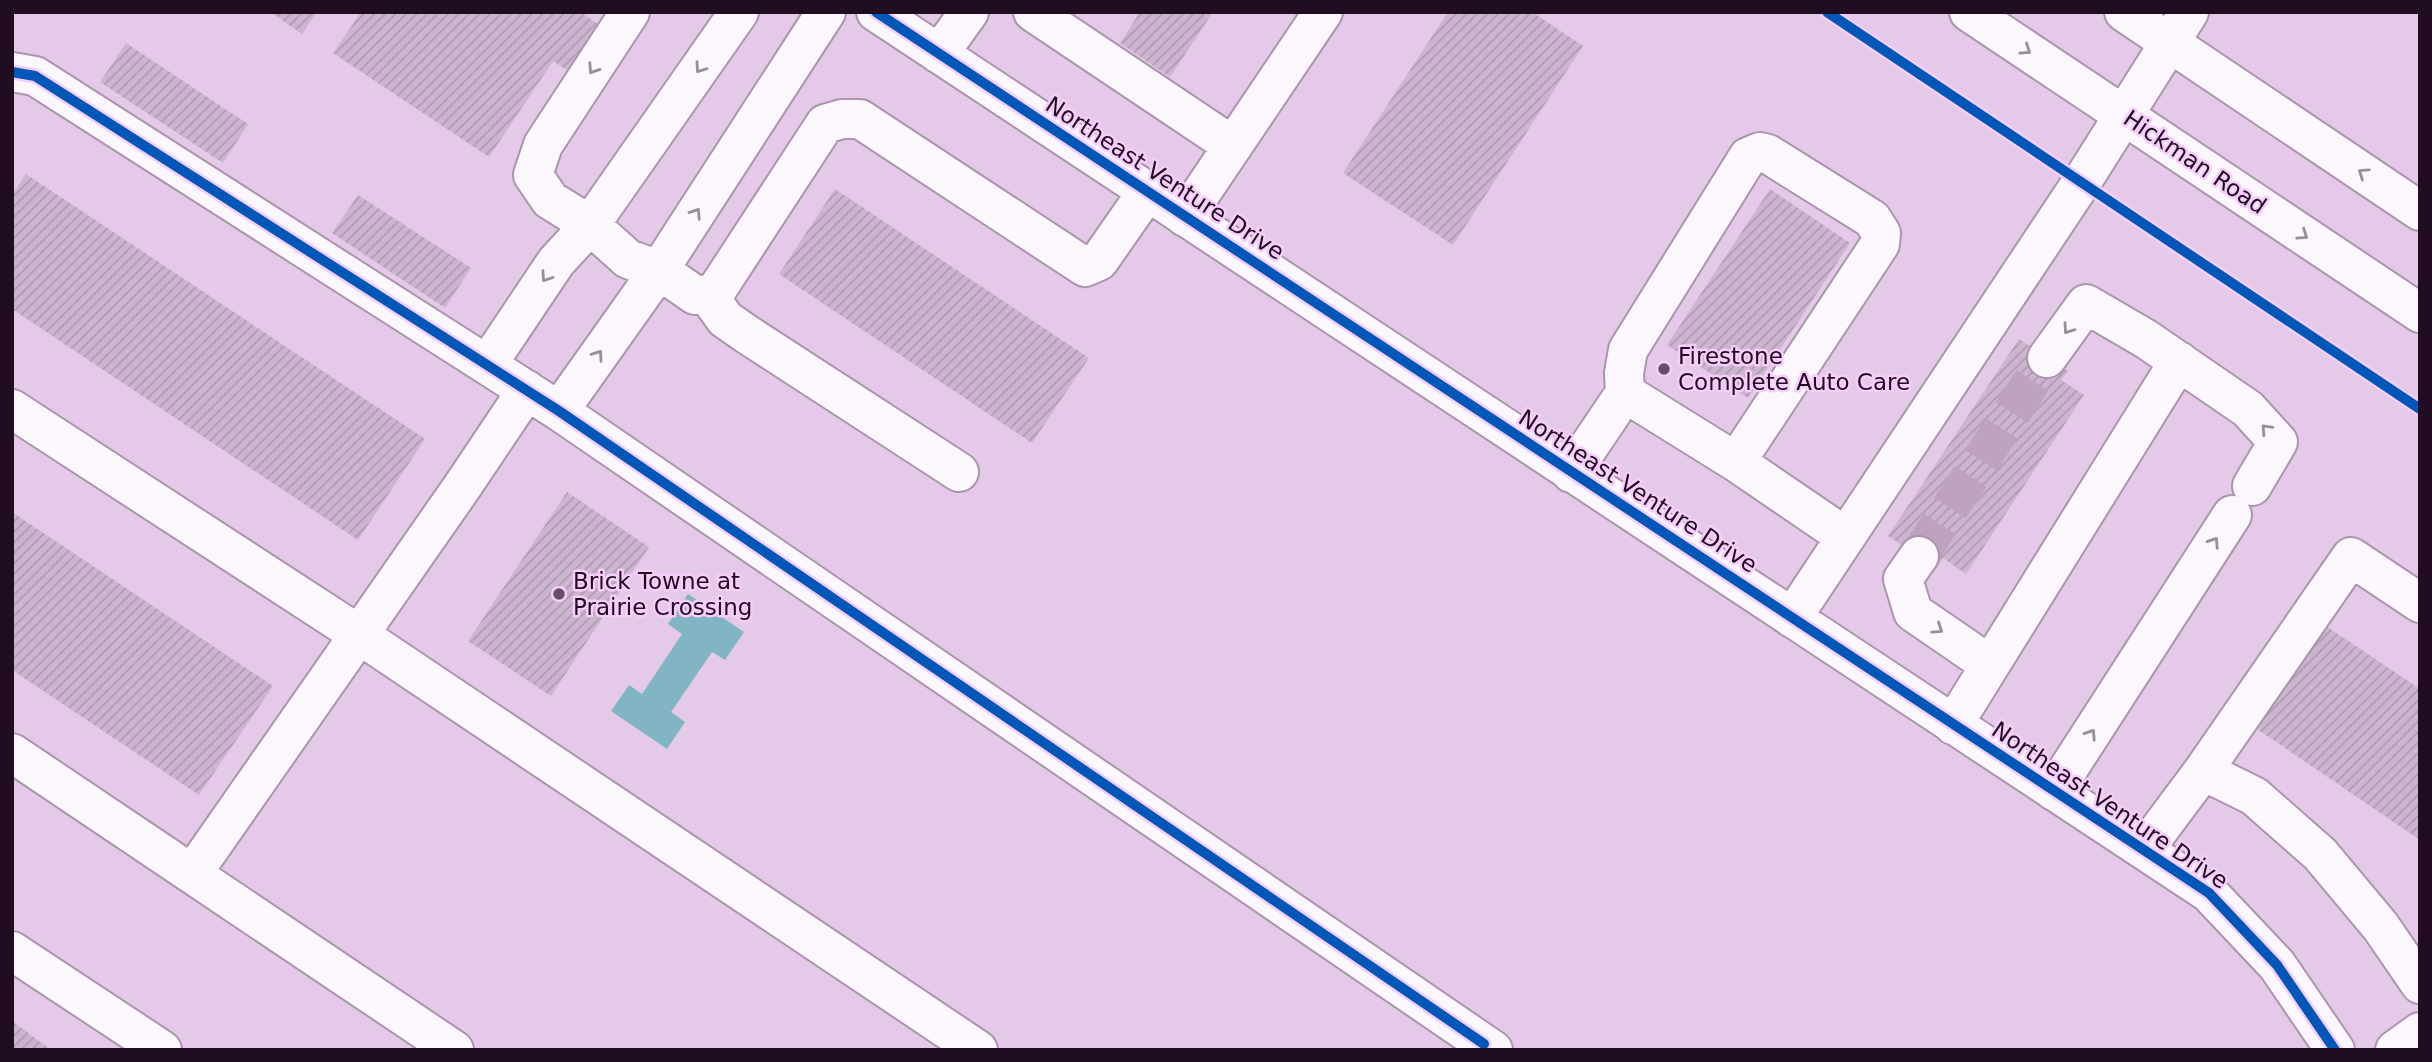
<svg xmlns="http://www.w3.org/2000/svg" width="2432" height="1062" font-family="'DejaVu Sans',sans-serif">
	<defs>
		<pattern id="building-hatch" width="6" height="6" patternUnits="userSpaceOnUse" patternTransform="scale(1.75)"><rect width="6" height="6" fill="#ccb6cf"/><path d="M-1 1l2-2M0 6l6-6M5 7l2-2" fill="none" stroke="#af9bb1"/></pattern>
	</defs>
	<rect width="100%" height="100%" fill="#e4c9e8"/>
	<path fill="#82b5c3" d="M688 594 744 632 725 660 712 652 671 712 685 722 667 749 611 711 629 685 642 694 682 634 668 624Z"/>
	<path fill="url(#building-hatch)" d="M270 12H317L302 34Z
		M361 12H580L601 26 570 72 553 61 489 157 333 53Z
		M1140 12H1213L1170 77 1120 43Z
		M1448 12H1532L1583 46 1453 245 1343 173Z
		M126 43 248 124 223 163 100 82Z
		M26 174 425 439 358 540 12 309V195Z
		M835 189 1089 358 1032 443 779 274Z
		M1770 189 1850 243 1748 398 1667 345Z
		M358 195 471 268 445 308 332 233Z
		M2019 339 2068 371 2061 380 2084 395 1966 574 1943 558 1937 568 1888 536Z
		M567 492 649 547 551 696 468 641Z
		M12 512 273 686 199 795 12 670Z
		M2326 626 2420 689V840L2257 729Z
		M12 1021 51 1050H12Z"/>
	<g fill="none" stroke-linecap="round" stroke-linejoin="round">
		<path stroke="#bda3c0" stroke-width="38" stroke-dasharray="38 19" stroke-linecap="butt" d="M1919 556 2047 358"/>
		<g stroke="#aa95ad" stroke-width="42">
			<path id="minor" d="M630 12 543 145 533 175 550 200 590 225 628 259 659 270 695 295H708L718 288 825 124 842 119H860L1085 267 1099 261 1147 192
				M876 12 2209 893 2277 965 2335 1050
				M1033 12 1233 146
				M939 54 969 12
				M12 72 35 76 559 411 1493 1050
				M1185 217 1323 12
				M708 295 725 319 745 333 959 472
				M2047 358 2086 304 2146 339 2248 409 2278 442 2252 486
				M487 365 556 262 590 225 739 12
				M1625 393 1624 373 1628 350 1748 157 1760 152 1768 154 1872 219 1881 233 1880 244 1736 462
				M12 409 358 634 978 1050
				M559 411 659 270 826 12
				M1571 473 1625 393 1736 462 1846 537
				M1919 556 1903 579 1913 612 1990 665
				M1792 618 2081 183 2189 12
				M1953 725 2179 361
				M12 753 192 874 462 487 527 390
				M2203 771 2351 557 2420 603
				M2054 791 2232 515
				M2144 850 2203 771 2254 796 2320 854 2381 927 2420 984
				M192 874 454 1050
				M12 951 162 1050
				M2395 1050 2420 1032"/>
		</g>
		<g stroke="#aa95ad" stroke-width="42">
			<path id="highway" d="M1969 12 2420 313
				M2124 12 2420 211"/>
		</g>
		<use href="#minor" stroke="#fbf7fc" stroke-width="38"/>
		<use href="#highway" stroke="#fbf7fc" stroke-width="38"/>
		<g stroke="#f7cdfb" stroke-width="15">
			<path id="cycleway" d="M876 12 2209 893 2277 965 2335 1050
				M1827 12 2420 409
				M12 72 35 76 559 411 1484 1044"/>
		</g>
		<use href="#cycleway" stroke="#0057b8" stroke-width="10"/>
	</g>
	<defs><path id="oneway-chevron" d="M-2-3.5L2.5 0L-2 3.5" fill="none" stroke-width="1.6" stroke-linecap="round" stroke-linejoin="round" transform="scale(1.75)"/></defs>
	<g stroke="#988e9a">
		<use href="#oneway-chevron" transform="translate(2026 50) rotate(34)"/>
		<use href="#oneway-chevron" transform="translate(700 68) rotate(125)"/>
		<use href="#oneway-chevron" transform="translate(593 69) rotate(123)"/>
		<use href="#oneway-chevron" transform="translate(2363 173) rotate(-146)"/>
		<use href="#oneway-chevron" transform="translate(696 213) rotate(-57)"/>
		<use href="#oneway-chevron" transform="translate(2303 235) rotate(34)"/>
		<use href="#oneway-chevron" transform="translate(546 277) rotate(124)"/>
		<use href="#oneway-chevron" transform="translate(2068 329) rotate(125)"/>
		<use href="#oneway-chevron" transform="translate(598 355) rotate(-55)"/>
		<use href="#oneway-chevron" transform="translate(2266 429) rotate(-133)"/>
		<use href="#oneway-chevron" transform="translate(2214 542) rotate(-57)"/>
		<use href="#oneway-chevron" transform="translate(1938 629) rotate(34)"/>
		<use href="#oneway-chevron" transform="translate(2091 734) rotate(-57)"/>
	</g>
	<g fill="#654f67" stroke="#f7cdfb" stroke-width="2.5">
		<circle cx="1664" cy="369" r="7"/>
		<circle cx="559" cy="594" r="7"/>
	</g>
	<g text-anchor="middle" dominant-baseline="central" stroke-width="5" stroke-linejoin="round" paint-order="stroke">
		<g font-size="23" fill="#200d22" stroke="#f7cdfb">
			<text transform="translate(2195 162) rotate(34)">Hickman Road</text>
			<text transform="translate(1165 178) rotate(33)">Northeast Venture Drive</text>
			<text transform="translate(1638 491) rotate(33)">Northeast Venture Drive</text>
			<text transform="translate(2110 805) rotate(34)">Northeast Venture Drive</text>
		</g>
		<g font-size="23" fill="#200d22" stroke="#f7cdfb" text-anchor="start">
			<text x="1678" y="356">Firestone<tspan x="1678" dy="26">Complete Auto Care</tspan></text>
			<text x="573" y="581">Brick Towne at<tspan x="573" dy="26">Prairie Crossing</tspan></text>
		</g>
	</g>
	<rect width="2432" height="1062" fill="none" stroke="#200d22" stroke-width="28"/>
</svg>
